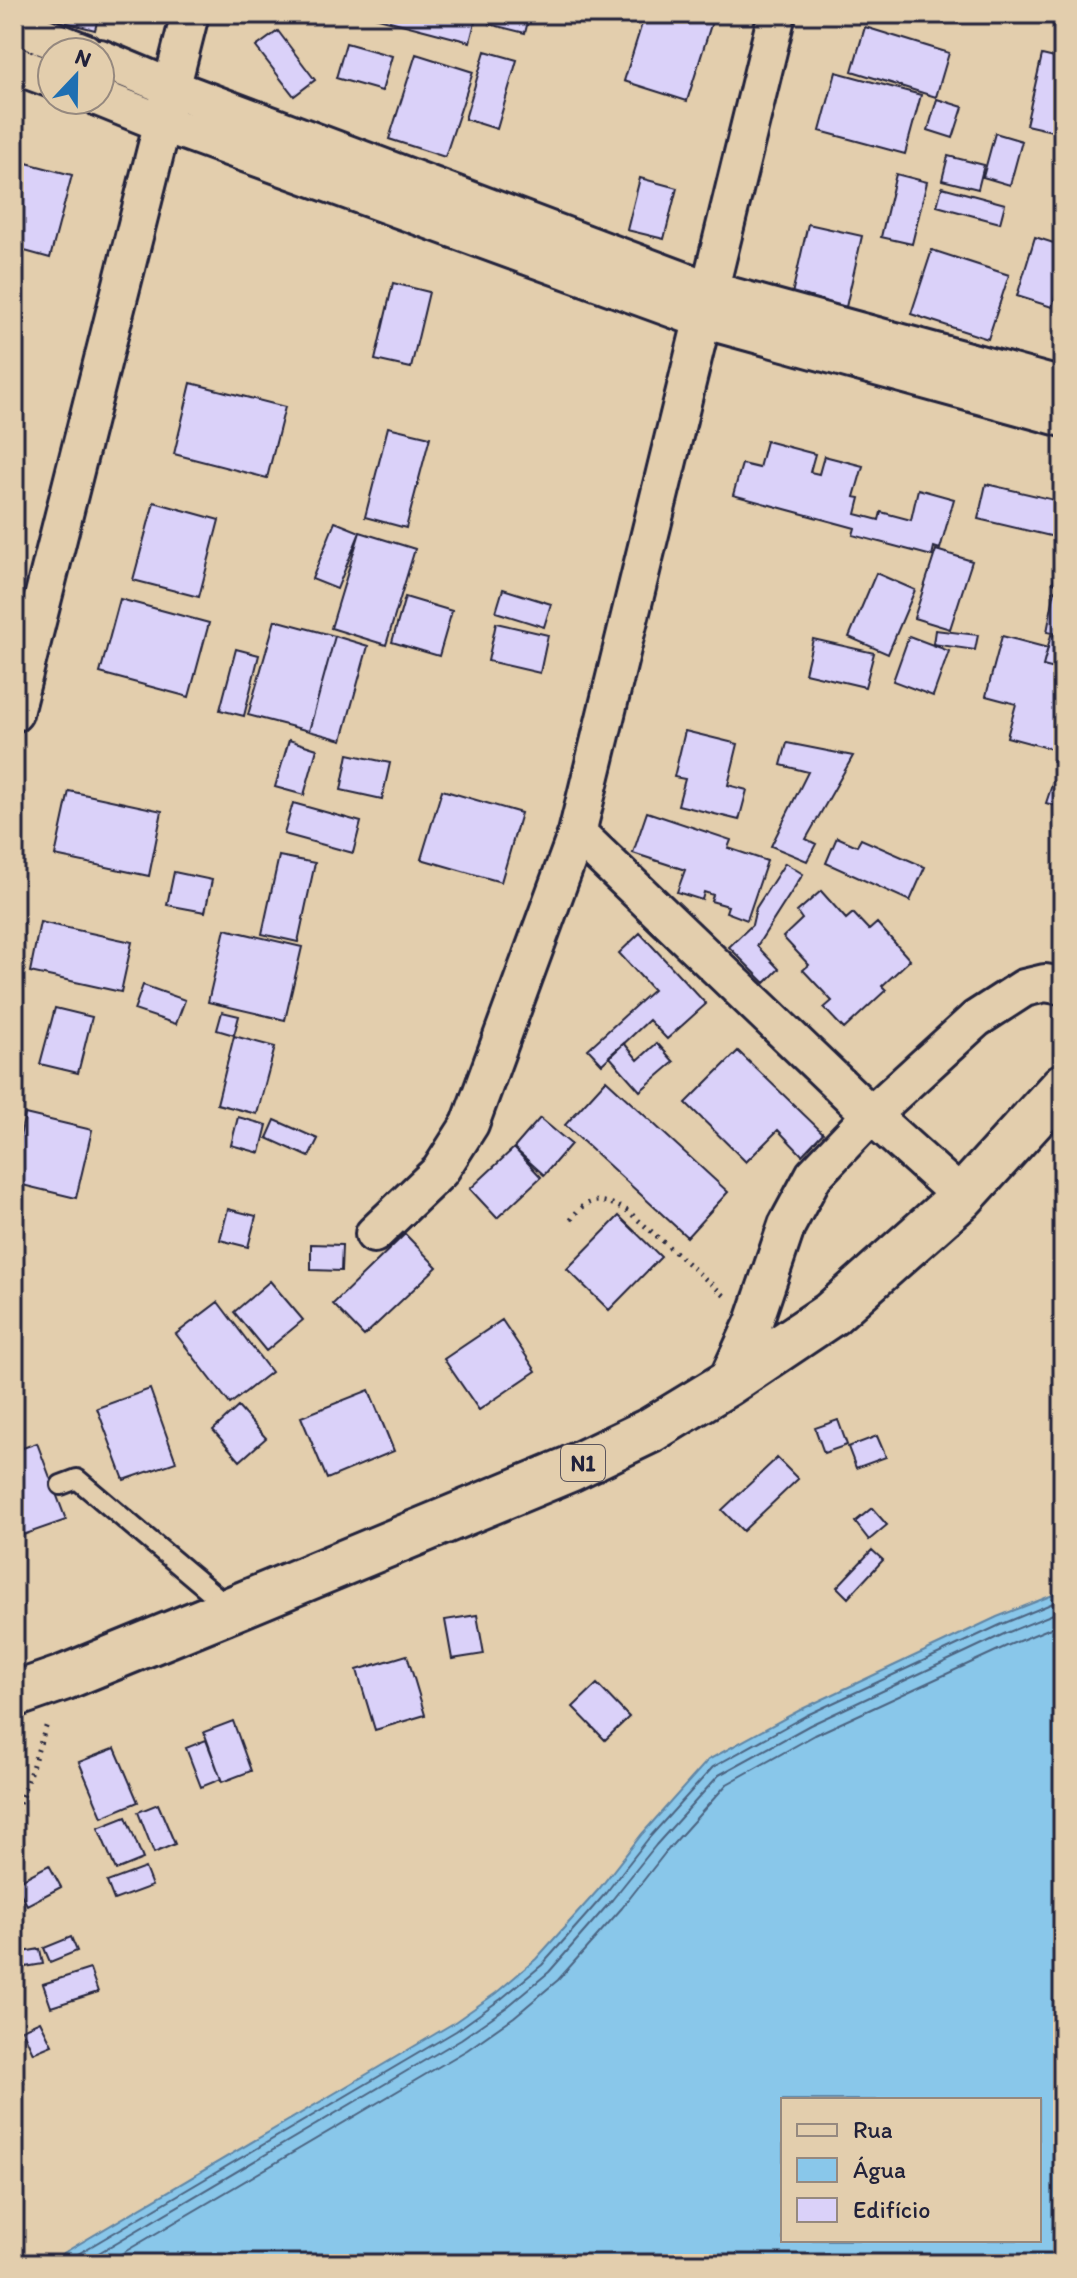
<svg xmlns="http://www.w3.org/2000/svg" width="1077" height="2278" font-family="Itim,sans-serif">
	<rect width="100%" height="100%" fill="#e3cead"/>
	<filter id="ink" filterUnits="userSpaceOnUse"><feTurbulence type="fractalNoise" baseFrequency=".0125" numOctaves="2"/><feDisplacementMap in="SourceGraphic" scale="16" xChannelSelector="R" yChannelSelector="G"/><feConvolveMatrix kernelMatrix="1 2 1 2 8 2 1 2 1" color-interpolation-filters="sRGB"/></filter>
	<g filter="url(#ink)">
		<path fill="#89c7ea" stroke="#6085a4" stroke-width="2" fill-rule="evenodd" d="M1063 1591V2264H45L452 2024 496 1993 536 1959 599 1889 642 1834 708 1760 802 1709 997 1617ZM783 2100H1039V2240H783Z"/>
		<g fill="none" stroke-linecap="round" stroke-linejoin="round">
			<path stroke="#4b6481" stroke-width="2" d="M61 2264 456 2031 501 1999 542 1965 605 1894 648 1839 713 1767 805 1716 1000 1625 1063 1599
				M80 2264 461 2039 507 2007 549 1972 612 1900 656 1845 719 1775 810 1725 1004 1634 1063 1610
				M104 2264 467 2050 514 2017 558 1980 622 1908 665 1853 727 1784 815 1735 1009 1645 1063 1623"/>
		</g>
		<path fill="#dad1f9" stroke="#22223b" stroke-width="2" d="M50 14H99L95 30 49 18Z
			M363 14H477L470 42Z
			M491 14H530L525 33 489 24Z
			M645 14 714 15 687 101 624 81Z
			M865 27 949 53 936 97 852 71Z
			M278 31 315 80 294 96 256 47Z
			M346 43 392 56 382 91 336 78Z
			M485 51 517 60 497 129 465 119Z
			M416 54 473 72 445 157 389 139Z
			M1042 55 1063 60V125L1061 133 1026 125Z
			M836 72 921 95 905 154 820 131Z
			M937 99 963 107 953 138 928 130Z
			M995 133 1022 141 1010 185 983 177Z
			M948 156 984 165 978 189 942 180Z
			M15 160 72 175 50 258 14 248Z
			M896 174 927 182 912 244 881 237Z
			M640 178 677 188 664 239 627 230Z
			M942 187 1005 204 1000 223 937 206Z
			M808 224 862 236 846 307 792 294Z
			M1035 237 1063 246V271L1052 307 1017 296Z
			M932 250 1009 275 988 339 911 314Z
			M393 283 429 292 411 368 375 360Z
			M14 331 21 332 14 358Z
			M191 383 285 407 267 478 174 454Z
			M388 427 430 437 406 528 365 517Z
			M766 441 815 454 810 472 819 474 824 456 863 466 854 497 860 498 856 514 879 520 881 512 911 520 918 489 954 499 940 549 934 547 932 556 853 535 855 528 733 495 742 464 759 468Z
			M986 484 1063 502V539L978 519Z
			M154 502 219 520 199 597 133 580Z
			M335 522 360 532 337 589 312 579Z
			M360 532 415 549 386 645 331 628Z
			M1063 547V586L1053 583Z
			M936 550 972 561 950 629 914 618Z
			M876 573 915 590 888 654 849 637Z
			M503 589 551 604 544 627 496 612Z
			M1055 590 1063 591V635L1047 632Z
			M405 597 452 611 439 656 392 642Z
			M120 599 209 623 189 697 100 673Z
			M275 620 335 636 309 731 248 715Z
			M496 623 548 635 540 673 488 661Z
			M935 630 978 635 975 650 933 644Z
			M1051 635 1063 638V671L1043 666Z
			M335 636 368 646 342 740 309 731Z
			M909 636 949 651 933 696 893 681Z
			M1002 636 1048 648 1043 666 1063 671V752L1007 737 1016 704 986 696Z
			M813 639 874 653 865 687 805 673Z
			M236 649 259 655 244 716 220 710Z
			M685 731 738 744 728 785 747 790 739 820 678 805 685 779 674 777Z
			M289 740 317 749 304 795 275 787Z
			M787 743 853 756 806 839 816 844 807 861 771 846 808 772 781 765Z
			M348 754 390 763 382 799 341 790Z
			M1053 782 1063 785V808L1046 803Z
			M442 790 521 813 501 882 421 859Z
			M69 791 162 811 149 876 55 856Z
			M293 803 361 822 353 853 284 834Z
			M647 812 731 840 728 848 767 861 747 920 726 912 728 906 711 901 713 895 704 892 702 900 677 892 685 870 633 853Z
			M837 837 857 846 861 839 925 867 910 901 826 863Z
			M279 856 315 863 298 942 262 934Z
			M785 863 803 874 757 946 779 969 765 983 729 947 752 925 756 908Z
			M174 872 212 880 205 912 167 905Z
			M821 891 846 919 853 913 869 930 877 923 910 960 882 986 886 990 844 1029 824 1008 832 1001 803 970 809 965 783 937 802 919 797 912Z
			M40 922 132 942 121 992 30 972Z
			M225 929 302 947 285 1020 208 1002Z
			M640 933 706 1004 667 1039 649 1020 602 1064 588 1049 653 990 619 953Z
			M143 985 185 1000 176 1024 134 1010Z
			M55 1008 92 1017 78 1073 40 1064Z
			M222 1012 239 1016 234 1035 217 1030Z
			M234 1036 275 1047 257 1114 217 1104Z
			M624 1043 638 1060 657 1043 674 1062 640 1091 609 1056Z
			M738 1051 823 1133 802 1155 778 1130 746 1162 686 1103Z
			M606 1080 728 1192 687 1237 565 1125Z
			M25 1114 92 1130 76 1198 14 1183V1164Z
			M238 1117 267 1125 260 1153 231 1145Z
			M540 1118 571 1144 544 1175 514 1148Z
			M275 1120 318 1139 309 1157 267 1138Z
			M514 1148 541 1177 497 1218 470 1189Z
			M228 1209 256 1216 248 1247 220 1240Z
			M619 1216 661 1257 609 1310 567 1269Z
			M405 1234 437 1267 364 1336 333 1304Z
			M311 1244 342 1245 341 1271 311 1270Z
			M270 1281 303 1320 266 1351 234 1312Z
			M218 1302 271 1372 230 1404 176 1334Z
			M502 1320 536 1371 479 1410 444 1359Z
			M150 1389 176 1462 124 1480 97 1408Z
			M369 1390 394 1451 327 1479 301 1417Z
			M238 1407 266 1438 240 1461 213 1430Z
			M838 1420 847 1445 824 1453 815 1428Z
			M877 1436 886 1457 856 1468 848 1447Z
			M37 1443 66 1520 23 1535 14 1510V1451Z
			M777 1458 798 1479 743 1531 722 1510Z
			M872 1508 887 1525 869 1540 855 1522Z
			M872 1550 883 1560 848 1598 837 1587Z
			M477 1615 484 1654 452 1659 445 1620Z
			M407 1655 425 1715 375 1730 357 1670Z
			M597 1684 629 1717 605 1740 573 1707Z
			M233 1721 251 1771 222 1782 204 1732Z
			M206 1740 221 1779 201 1787 186 1748Z
			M115 1748 138 1802 102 1817 79 1762Z
			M158 1804 175 1844 154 1853 138 1812Z
			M126 1817 143 1859 116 1870 98 1828Z
			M49 1865 61 1887 27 1905 15 1883Z
			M145 1868 152 1886 114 1900 107 1882Z
			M21 1919 25 1943 14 1944V1921Z
			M71 1937 77 1951 50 1962 44 1948Z
			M40 1949 43 1964 19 1968 17 1953Z
			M90 1969 98 1992 51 2007 43 1984Z
			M40 2021 52 2045 33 2053 22 2029Z
			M14 2061 24 2082 14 2086Z"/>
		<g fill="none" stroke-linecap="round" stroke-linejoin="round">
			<g stroke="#22223b" stroke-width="24">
				<path id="lane" d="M61 1485 77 1479 230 1608"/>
			</g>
			<g stroke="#22223b" stroke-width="42">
				<path id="street" d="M14 25 84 52
					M100 58 172 88 709 290 1063 387
					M14 65 52 79
					M100 98 162 123 701 319 1063 418
					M14 713 190 14
					M577 833 871 1115 962 1197
					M374 1234 440 1171 470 1124 577 833 777 14
					M725 1385 754 1322 787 1225 814 1175 871 1115 976 1019 1024 988 1045 983 1063 986"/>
			</g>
			<g stroke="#22223b" stroke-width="50">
				<path id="highway" d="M14 1695 63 1678 232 1609 570 1469 651 1430 725 1385 831 1314 962 1197 1063 1086"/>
			</g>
			<path stroke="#22223b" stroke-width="5" stroke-dasharray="2 6" stroke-linecap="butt" d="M571 1220C587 1194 604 1199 628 1211L726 1297
				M14 1819 47 1724"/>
			<use href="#lane" stroke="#e3cead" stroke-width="18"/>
			<use href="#street" stroke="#e3cead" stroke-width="36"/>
			<use href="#highway" stroke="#e3cead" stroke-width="44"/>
		</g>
	</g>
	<g text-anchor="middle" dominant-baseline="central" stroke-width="8" stroke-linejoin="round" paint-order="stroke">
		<rect fill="#e3cead" stroke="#5c565d" stroke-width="2" x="561" y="1445" width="44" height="36" rx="6"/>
		<g font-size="22" font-weight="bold" fill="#22223b">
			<text x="583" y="1463">N1</text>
		</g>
	</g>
	<rect width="1077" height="2278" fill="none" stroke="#e3cead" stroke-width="48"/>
	<rect x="24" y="24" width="1029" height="2230" fill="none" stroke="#22223b" stroke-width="3" filter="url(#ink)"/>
	<rect x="781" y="2098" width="260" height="144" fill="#e3cead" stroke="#96897f" stroke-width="2"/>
	<rect x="797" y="2124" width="40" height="12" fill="#e3cead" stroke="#96897f" stroke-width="2"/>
	<text x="853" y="2138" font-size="24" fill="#22223b">Rua</text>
	<rect x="797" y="2158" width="40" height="24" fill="#89c7ea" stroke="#96897f" stroke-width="2"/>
	<text x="853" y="2178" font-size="24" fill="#22223b">Água</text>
	<rect x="797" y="2198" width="40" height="24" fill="#dad1f9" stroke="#96897f" stroke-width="2"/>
	<text x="853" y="2218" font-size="24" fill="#22223b">Edifício</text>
	<g transform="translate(76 76) rotate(22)"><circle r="38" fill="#e3cead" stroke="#96897f" stroke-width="2"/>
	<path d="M0-6L14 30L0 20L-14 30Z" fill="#1f6fb2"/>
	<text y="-12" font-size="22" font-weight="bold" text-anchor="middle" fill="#22223b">N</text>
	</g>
</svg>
